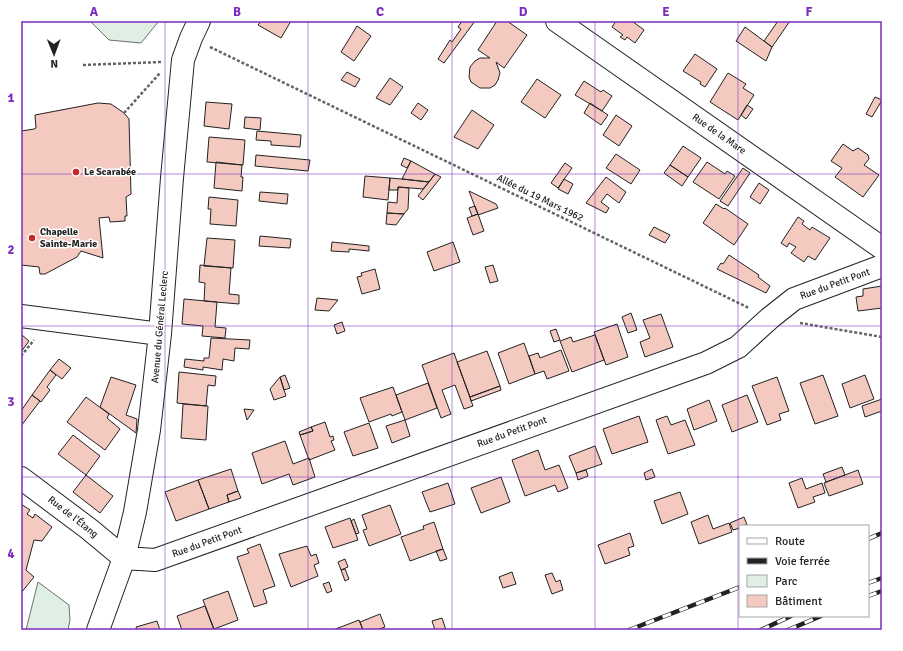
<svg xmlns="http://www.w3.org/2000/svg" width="903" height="651" font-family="Signika,sans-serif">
	<rect width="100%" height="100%" fill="#fff"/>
	<path fill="#e0efe3" stroke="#6f6f6f" d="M90 21H159L141 43 109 40Z
		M38 582 69 605 70 620 68 630H26Z"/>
	<path fill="#f3c9c0" stroke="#222" d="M261 21H291L281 38 258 25Z
		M462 21H475L444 63 438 59 450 40 452 42 461 29 458 27Z
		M497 21H507L527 35 504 68 496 62 500 73 498 80 495 85 490 88H480L471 82 469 77 470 67 475 61 480 58H490L478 50Z
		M616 21H632L644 30 635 43 627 37 625 40 620 37 623 35 612 27Z
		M778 21H790L772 47 764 41Z
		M357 26 371 36 354 61 341 52Z
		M745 27 772 47 766 61 736 41Z
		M695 54 717 69 705 87 700 84 701 82 683 71Z
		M347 72 360 79 355 87 341 80Z
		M728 73 746 84 743 88 754 95 738 120 710 102Z
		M390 78 403 87 390 105 376 98Z
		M537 79 561 95 545 118 521 102Z
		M584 81 601 92 603 90 612 96 602 111 575 95Z
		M875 97 882 100 872 117 866 114Z
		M206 102 232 104 229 129 204 126Z
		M98 103 111 104 124 113 129 119 131 194 126 197 127 216H125V221L110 222 109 217 99 218 103 258 81 251 77 257 45 274H40L39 267 21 265V131L34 129 36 128 35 115Z
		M418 103 428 110 421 120 411 113Z
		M590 103 608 115 601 125 584 113Z
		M747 105 753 109 746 119 741 115Z
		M472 110 494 125 478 149 454 137Z
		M616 115 632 126 619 146 603 135Z
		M245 117 261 118 260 130 244 128Z
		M257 131 301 135 300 147 271 145V141L256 140Z
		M209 137 245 140 243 165 207 162Z
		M843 144 853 151 858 148 868 155 869 159 864 165 879 175 863 197 835 177 842 168 831 161Z
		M683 146 701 158 688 177 670 165Z
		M616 154 640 170 631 184 606 168Z
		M256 155 310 160 308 171 255 166Z
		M404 158 411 161 407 168 401 165Z
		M411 161 435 174 429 182 402 179Z
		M216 162 242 165 241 177H243L242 191 214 188Z
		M707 162 725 174 727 171 735 176 719 199 693 182Z
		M565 163 572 168 558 188 551 183Z
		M670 165 688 177 682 186 664 173Z
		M743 168 750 173 728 206 720 201Z
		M435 174 441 177 423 200 418 196Z
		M365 176 390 178 388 200 363 197Z
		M606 177 626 192 619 203 607 194 601 202 609 208 606 213 586 203Z
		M390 178 402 179 429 182 423 189 398 187V190H389Z
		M564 179 573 184 568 194 558 189Z
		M759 183 769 190 760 204 750 197Z
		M398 187 409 188 408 209 404 214 387 213 388 202 397 203Z
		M469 191 496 204 498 208 478 215Z
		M260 192 288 194 287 204 259 201Z
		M209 197 238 200 236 226 210 224 211 209H208Z
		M716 204 724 209 725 208 748 224 734 245 703 223Z
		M475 206 478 214 472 216 469 208Z
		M387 213 404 214 396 225 386 224Z
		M478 214 484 231 473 235 467 218Z
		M798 217 804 221 802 224 810 230 812 227 830 238 815 260 808 256 804 262 791 253 796 247 789 243 787 247 781 243Z
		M654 227 670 235 665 243 649 235Z
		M260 236 291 239 290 248 259 246Z
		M207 238 235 240 233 268 204 266Z
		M332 242 369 246V251L349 249V252L331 251Z
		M453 242 460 262 434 271 427 252Z
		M729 255 759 275 758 277 770 286 766 293 717 269 721 263 723 264Z
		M200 265 231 268 229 294 239 295V304L204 301 205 283 199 282Z
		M493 265 498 281 490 283 485 267Z
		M375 269 380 289 362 294 357 277 362 276 361 273Z
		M882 286V308L858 311 856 297 863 296V289Z
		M317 298 338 300 329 311 315 310Z
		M184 299 217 302 215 327 226 328 225 338 202 336 203 326 182 324Z
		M631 313 637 330 628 333 622 317Z
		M661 314 673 347 645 357 640 342 650 338 643 320Z
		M342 322 345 331 337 334 334 325Z
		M617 324 628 357 606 365 594 332Z
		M556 329 560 340 554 342 550 331Z
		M22 335 29 341 21 352V336Z
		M595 335 604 360 572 372 560 341 571 337 573 342Z
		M211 338 250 340 249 349 235 348 234 361 223 359 222 370 203 367V370L184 367 185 359 204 361V358H209Z
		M524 343 535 374 509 384 498 353Z
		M561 350 569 371 547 379 544 371 535 374 529 356 538 353 540 358Z
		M487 351 500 386 470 397 457 362Z
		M454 353 473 406 464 409 455 385 442 390 451 414 441 418 422 365Z
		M59 359 71 368 62 379 50 370Z
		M50 370 56 375 47 387 50 390 41 402 32 395Z
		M179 372 216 376 215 386 208 385 206 406 177 403Z
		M285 375 290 388 284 390 280 377Z
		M823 375 838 416 815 424 800 383Z
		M865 375 874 399 850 408 842 384Z
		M111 377 136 385 126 415 137 419 136 433 100 407Z
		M280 377 286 396 274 400 270 389Z
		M777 377 789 411 779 414 781 420 767 425 752 386Z
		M428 383 437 408 405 420 396 395Z
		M500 386 501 390 471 401 470 397Z
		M393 387 402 412 392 416 391 414 369 422 360 398Z
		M32 395 40 401 21 426V411Z
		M747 395 758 422 732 432 722 405Z
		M86 397 109 414 107 418 120 429 105 450 67 422Z
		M882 399V411L865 417 862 406Z
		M709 400 717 421 694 430 687 409Z
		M183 404 208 406 206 440 181 438Z
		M244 409 254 410 247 420Z
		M639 416 648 442 612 454 603 429Z
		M667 416 671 425 685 420 695 445 668 454 656 420Z
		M405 420 410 436 392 443 386 426Z
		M325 422 330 437 333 436 334 440 331 441 335 450 309 460 300 435 313 431 311 427Z
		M369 423 378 448 353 456 344 432Z
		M311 427 313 431 300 435 299 432Z
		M73 435 100 456 86 475 58 454Z
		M285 441 293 464 309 458 315 477 293 485 289 474 262 484 252 453Z
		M595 446 602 464 576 473 569 456Z
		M538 450 545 470 559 465 568 488 558 492 555 485 525 496 512 460Z
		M842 467 845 475 826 482 823 474Z
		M231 469 238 491 227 495 229 502 209 509 198 480Z
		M652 469 655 477 646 480 644 473Z
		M586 470 588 476 578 480 576 473Z
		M858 470 863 484 829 496 824 483Z
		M86 475 113 496 100 513 73 492Z
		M501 477 510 502 481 513 471 488Z
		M802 478 806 489 822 483 825 493 813 497 815 502 798 508 789 483Z
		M198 480 209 509 176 521 165 492Z
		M448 483 455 504 430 512 422 492Z
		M238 491 241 498 229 502 227 495Z
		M680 492 688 514 662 524 654 501Z
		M21 504 30 510 27 514 33 518 35 514 52 527 42 541 34 540 26 570 34 577 21 593Z
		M390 505 401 534 369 546 363 530 367 529 362 515Z
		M708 515 713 529 729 523 732 532 699 544 691 522Z
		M744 517 747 525 740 526V528L733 530 730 523Z
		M350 518 358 540 333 548 325 527Z
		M354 519 359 533 356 534 351 521Z
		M434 522 443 549 410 561 401 537 424 529 423 526Z
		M630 533 634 546 628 548 630 555 605 564 598 545Z
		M260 544 275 586 263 590 267 603 254 607 237 557 249 553 247 549Z
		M307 546 311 556 316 554 319 563 314 565 318 576 291 587 279 554Z
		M443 549 447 559 440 561 436 551Z
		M345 559 348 567 341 570 338 562Z
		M345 569 349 579 345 581 341 570Z
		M512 572 516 584 503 588 499 577Z
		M552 573 556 582 560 580 563 590 552 594 545 575Z
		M329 582 332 591 327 593 323 584Z
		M228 591 238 620 214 629 203 600Z
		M205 606 214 630H182L177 616Z
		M380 614 385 627 377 630H363L360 622Z
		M442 618 446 630H435L432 621Z
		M359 620 363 630H333Z
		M157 621 160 630H137L136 627Z"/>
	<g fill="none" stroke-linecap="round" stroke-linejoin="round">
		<g stroke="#222" stroke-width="24">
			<path id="minor" d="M557 21 882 248
				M21 316 160 334
				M21 478 89 529 124 558
				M124 558 155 560 706 363 738 347 770 318 794 299 882 266
				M98 630 124 558 135 512 149 430 160 334 172 178 183 60 191 38 199 21"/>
		</g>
		<path stroke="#646464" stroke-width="2.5" stroke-dasharray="3 2" stroke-linecap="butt" d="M210 47 749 308
			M83 65 161 62
			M124 113 160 73
			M800 323 882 337
			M21 356 34 340"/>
		<use href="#minor" stroke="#fff" stroke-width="22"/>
		<g stroke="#222" stroke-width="4.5">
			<path id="rail" d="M868 539 882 533
				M868 583 882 578
				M868 596 882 591
				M629 630 740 587
				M761 630 791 616
				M788 630 821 616"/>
		</g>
		<use href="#rail" stroke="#fff" stroke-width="3" stroke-dasharray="9" stroke-linecap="butt"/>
	</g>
	<path fill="none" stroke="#7b2cbf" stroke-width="1" stroke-opacity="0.55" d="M165 21V630M308 21V630M452 21V630M595 21V630M738 21V630M21 174H882M21 326H882M21 477H882"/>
	<g fill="#c62828" stroke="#fff" stroke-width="1.5">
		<circle cx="76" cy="172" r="4"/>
		<circle cx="32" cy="238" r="4"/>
	</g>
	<g text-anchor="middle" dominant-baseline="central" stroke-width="3" stroke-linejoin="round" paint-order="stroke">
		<g font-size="10" fill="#222" stroke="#fff">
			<text transform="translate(719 134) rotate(35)">Rue de la Mare</text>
			<text transform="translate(540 198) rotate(26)">Allée du 19 Mars 1962</text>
			<text transform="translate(835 284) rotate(-20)">Rue du Petit Pont</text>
			<text transform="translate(160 327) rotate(-85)">Avenue du Général Leclerc</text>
			<text transform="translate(512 432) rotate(-20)">Rue du Petit Pont</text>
			<text transform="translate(73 517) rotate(38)">Rue de l'Étang</text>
			<text transform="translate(207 542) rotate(-20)">Rue du Petit Pont</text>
		</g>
		<g font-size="10" font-weight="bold" fill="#222" stroke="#fff" text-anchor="start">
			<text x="84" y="172">Le Scarabée</text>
			<text x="40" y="232">Chapelle<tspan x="40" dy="12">Sainte-Marie</tspan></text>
		</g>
	</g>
	<rect width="903" height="651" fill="none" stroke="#ffffff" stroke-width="44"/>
	<rect x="739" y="525" width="130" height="92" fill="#ffffff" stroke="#a7a7a7"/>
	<rect x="747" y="538" width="20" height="6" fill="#ffffff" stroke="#a7a7a7"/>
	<text x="775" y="545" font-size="12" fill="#222222">Route</text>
	<rect x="747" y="558" width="20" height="6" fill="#222222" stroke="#a7a7a7"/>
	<text x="775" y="565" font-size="12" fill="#222222">Voie ferrée</text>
	<rect x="747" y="575" width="20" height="12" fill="#e0efe3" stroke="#a7a7a7"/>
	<text x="775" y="585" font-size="12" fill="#222222">Parc</text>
	<rect x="747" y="595" width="20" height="12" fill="#f3c9c0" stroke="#a7a7a7"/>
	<text x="775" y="605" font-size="12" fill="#222222">Bâtiment</text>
	<g transform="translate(54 54) rotate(179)" stroke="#ffffff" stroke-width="3" paint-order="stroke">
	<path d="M0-3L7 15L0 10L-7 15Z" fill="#222222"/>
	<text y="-6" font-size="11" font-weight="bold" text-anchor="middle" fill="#222222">N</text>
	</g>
	<rect x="22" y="22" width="859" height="607" fill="none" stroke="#7b2cbf" stroke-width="1.5"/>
	<g font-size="13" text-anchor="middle" font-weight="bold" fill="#7b2cbf">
		<text x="94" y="16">A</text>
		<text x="237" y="16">B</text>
		<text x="380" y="16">C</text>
		<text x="523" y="16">D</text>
		<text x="666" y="16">E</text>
		<text x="809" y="16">F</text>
		<text x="11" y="102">1</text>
		<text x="11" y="254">2</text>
		<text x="11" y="406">3</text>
		<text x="11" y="558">4</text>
	</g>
</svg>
